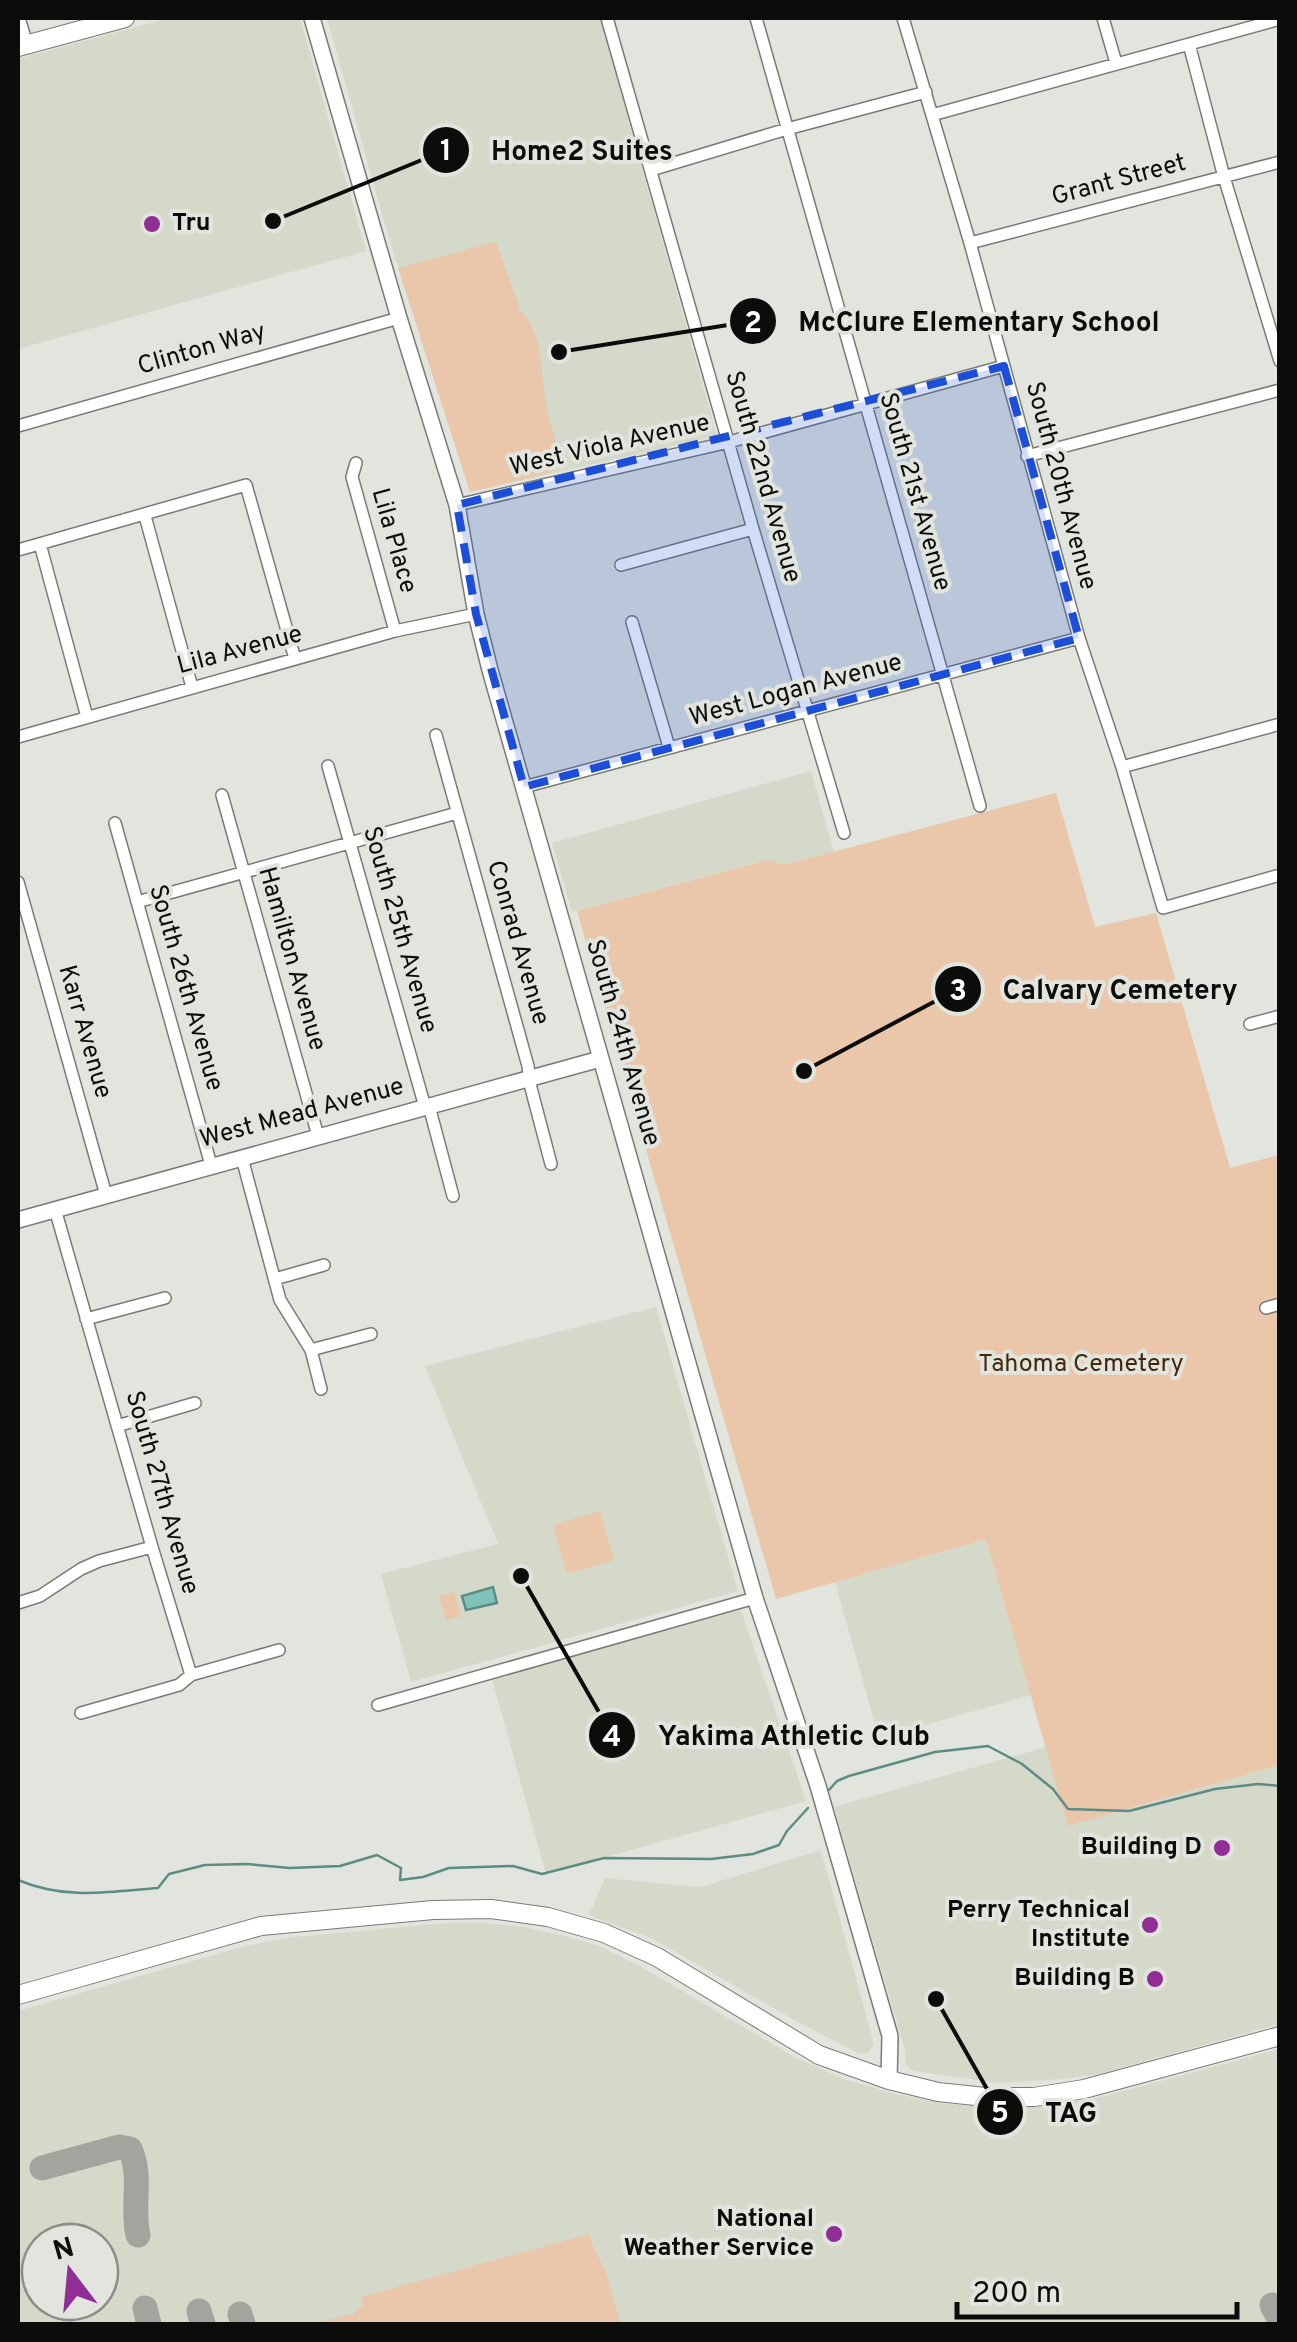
<svg xmlns="http://www.w3.org/2000/svg" width="1297" height="2342" font-family="Overpass,sans-serif">
	<rect width="100%" height="100%" fill="#e2e5dd"/>
	<path fill="#d4d9ca" fill-rule="evenodd" d="M169 18H300L366 251 18 349V59Z
		M327 18H600L717 436 470 492 388 235Z
		M811 771 834 852 784 865 767 860 572 912 552 843Z
		M656 1307 738 1591 411 1682 381 1574 498 1544 425 1366Z
		M986 1539 1031 1695 879 1738 835 1582Z
		M741 1610 806 1801 546 1874 492 1679Z
		M1046 1747 1068 1826 1279 1765V2024L1099 2074 1062 2079 999 2083 913 2071 906 2065 905 2050 834 1807Z
		M821 1850 872 2037 873 2046 868 2053 859 2054 796 2021 653 1939 589 1915 605 1878 701 1887Z
		M446 1923H485L523 1927 561 1935 599 1946 640 1966 796 2058 844 2079 895 2094 946 2104 998 2107 1051 2105 1102 2097 1279 2049V2324H18V2011L245 1946 293 1937ZM40 2242H100V2302H40Z"/>
	<path fill="#eac6aa" d="M496 242 519 306 517 308C543 327 540 369 545 398 547 413 552 429 556 444L551 452 552 472 470 492 398 268Z
		M1056 793 1095 927 1156 913 1230 1168 1279 1155V1765L1068 1826 986 1539 776 1599 577 911 768 860 784 865Z
		M600 1511 614 1560 567 1574 553 1525Z
		M454 1592 461 1616 446 1621 439 1596Z
		M590 2234 592 2244 606 2272 620 2324H312L353 2314 363 2306 361 2297Z"/>
	<path fill="#7ec2ba" stroke="#5c8c85" stroke-width="2.5" d="M493 1587 497 1603 466 1610 462 1596Z"/>
	<g fill="none" stroke-linecap="round" stroke-linejoin="round">
		<path stroke="#5c8c85" stroke-width="2.5" d="M829 1790 837 1781 849 1776 935 1752 988 1746 1022 1764 1053 1789 1068 1809 1129 1811 1215 1789 1258 1784 1280 1786
			M18 1880C65 1900 108 1892 158 1888L169 1874 205 1865 247 1864 290 1868 340 1866 377 1855 401 1868 400 1880 423 1877 449 1868 513 1866 542 1874 604 1858 711 1859 753 1854 779 1845 787 1831 808 1808"/>
		<path stroke="#a2a49e" stroke-width="25" d="M42 2168 119 2147 130 2149C143 2179 131 2204 138 2235
			M1272 2305 1280 2320
			M145 2308 149 2324
			M199 2311 203 2324
			M240 2314 243 2324"/>
		<g stroke="#797b74" stroke-width="14">
			<path id="street" d="M19 18 27 44
				M607 18 753 529 844 833
				M756 18 980 806
				M903 18 970 243 1079 638 1122 767 1163 908 1280 875
				M1103 18 1116 63
				M1189 44 1224 177 1280 361
				M932 115 1280 19
				M651 170 787 129 926 92
				M970 243 1280 162
				M18 426 399 318
				M1027 456 1280 390
				M356 463 352 477 395 631
				M457 505 729 442 1004 366
				M145 516 192 687
				M40 544 87 717
				M18 550 246 485 295 659
				M621 565 753 529
				M632 622 669 747
				M436 735 528 1066 531 1088 551 1164
				M18 737 395 631 476 614
				M328 766 425 1107
				M1122 767 1280 724
				M524 787 1079 638
				M222 795 318 1136
				M115 823 211 1165
				M18 882 106 1195
				M137 902 457 813
				M1250 1024 1280 1016
				M429 1106 453 1196
				M242 1158 280 1300 311 1350 321 1389
				M55 1209 152 1547 191 1675 179 1685 81 1713
				M275 1279 324 1265
				M1266 1308 1280 1304
				M86 1319 165 1298
				M311 1350 371 1334
				M117 1426 195 1403
				M18 1603 40 1596 81 1569 99 1561 152 1547
				M191 1675 279 1650
				M378 1705 755 1598"/>
		</g>
		<g stroke="#797b74" stroke-width="18">
			<path id="secondary" d="M312 18 399 318 457 505 476 614 490 670 755 1598 818 1786 890 2036 889 2080
				M18 1220 600 1059"/>
		</g>
		<g stroke="#797b74" stroke-width="20">
			<path id="primary" d="M18 47 125 18
				M18 1995 261 1926 433 1910 491 1909 548 1917 604 1933 657 1957 819 2055 889 2080 938 2092 985 2097H1034L1084 2089 1280 2036"/>
		</g>
		<use href="#street" stroke="#fff" stroke-width="11"/>
		<use href="#secondary" stroke="#fff" stroke-width="15"/>
		<use href="#primary" stroke="#fff" stroke-width="18"/>
	</g>
	<path fill="#1d4ed8" fill-opacity="0.2" stroke="#1d4ed8" stroke-width="8" stroke-dasharray="20 12" stroke-linejoin="round" d="M1004 366 1079 638 524 787 476 614 457 505Z"/>
	<g fill="#912e95" stroke="#e2e5dd" stroke-width="4">
		<circle cx="152" cy="224" r="10"/>
		<circle cx="1222" cy="1848" r="10"/>
		<circle cx="1150" cy="1925" r="10"/>
		<circle cx="1155" cy="1979" r="10"/>
		<circle cx="834" cy="2234" r="10"/>
	</g>
	<g text-anchor="middle" dominant-baseline="central" stroke-width="8" stroke-linejoin="round" paint-order="stroke">
		<g font-size="25" fill="#0c0d0a" stroke="#e2e5dd">
			<text transform="translate(1119 181) rotate(-15)">Grant Street</text>
			<text transform="translate(202 350) rotate(-16)">Clinton Way</text>
			<text transform="translate(610 446) rotate(-13)">West Viola Avenue</text>
			<text transform="translate(762 477) rotate(74)">South 22nd Avenue</text>
			<text transform="translate(1060 486) rotate(75)">South 20th Avenue</text>
			<text transform="translate(914 492) rotate(74)">South 21st Avenue</text>
			<text transform="translate(393 541) rotate(74)">Lila Place</text>
			<text transform="translate(240 651) rotate(-15)">Lila Avenue</text>
			<text transform="translate(796 691) rotate(-15)">West Logan Avenue</text>
			<text transform="translate(399 930) rotate(74)">South 25th Avenue</text>
			<text transform="translate(517 943) rotate(74)">Conrad Avenue</text>
			<text transform="translate(291 959) rotate(74)">Hamilton Avenue</text>
			<text transform="translate(185 988) rotate(74)">South 26th Avenue</text>
			<text transform="translate(84 1032) rotate(74)">Karr Avenue</text>
			<text transform="translate(622 1043) rotate(74)">South 24th Avenue</text>
			<text transform="translate(302 1114) rotate(-15)">West Mead Avenue</text>
			<text transform="translate(161 1493) rotate(74)">South 27th Avenue</text>
		</g>
		<g font-size="25" font-weight="bold" fill="#0c0d0a" stroke="#e2e5dd" text-anchor="end">
			<text x="172" y="224" text-anchor="start">Tru</text>
			<text x="1202" y="1848">Building D</text>
			<text x="1130" y="1911">Perry Technical<tspan x="1130" dy="29">Institute</tspan></text>
			<text x="1135" y="1979">Building B</text>
			<text x="814" y="2220">National<tspan x="814" dy="29">Weather Service</tspan></text>
		</g>
		<g font-size="25" fill="#45270b" stroke="#e2e5dd">
			<text x="1081" y="1365">Tahoma Cemetery</text>
		</g>
	</g>
	<path fill="none" stroke="#0c0d0a" stroke-width="4" d="M273 221L446 150M559 352L753 321M804 1071L958 989M521 1576L612 1735M936 1999L1000 2112"/>
	<g fill="#0c0d0a" stroke="#e2e5dd" stroke-width="4">
		<circle cx="273" cy="221" r="10"/>
		<circle cx="559" cy="352" r="10"/>
		<circle cx="804" cy="1071" r="10"/>
		<circle cx="521" cy="1576" r="10"/>
		<circle cx="936" cy="1999" r="10"/>
		<circle cx="446" cy="150" r="25"/>
		<circle cx="753" cy="321" r="25"/>
		<circle cx="958" cy="989" r="25"/>
		<circle cx="612" cy="1735" r="25"/>
		<circle cx="1000" cy="2112" r="25"/>
	</g>
	<g font-size="30" text-anchor="middle" font-weight="bold" fill="#fff">
		<text x="446" y="160">1</text>
		<text x="753" y="332">2</text>
		<text x="958" y="1000">3</text>
		<text x="612" y="1746">4</text>
		<text x="1000" y="2122">5</text>
	</g>
	<g font-size="28" text-anchor="middle" font-weight="bold" fill="#0c0d0a" stroke="#e2e5dd" stroke-width="8" stroke-linejoin="round" paint-order="stroke">
		<text x="582" y="160">Home2 Suites</text>
		<text x="979" y="331">McClure Elementary School</text>
		<text x="1120" y="999">Calvary Cemetery</text>
		<text x="794" y="1745">Yakima Athletic Club</text>
		<text x="1071" y="2122">TAG</text>
	</g>
	<rect width="1297" height="2342" fill="none" stroke="#0c0d0a" stroke-width="40"/>
	<g transform="translate(70 2272) rotate(344)"><circle r="48" fill="#e2e5dd" stroke="#8c8f89" stroke-width="2.5"/>
	<path d="M0-8L18 38L0 25L-18 38Z" fill="#912e95"/>
	<text y="-15" font-size="28" font-weight="bold" text-anchor="middle" fill="#0c0d0a">N</text>
	</g>
	<path d="M957 2302v15h280v-15" fill="none" stroke="#0c0d0a" stroke-width="5"/>
	<text x="972" y="2302" font-size="30" fill="#0c0d0a" stroke="#e2e5dd" stroke-width="8" paint-order="stroke">200 m</text>
</svg>
